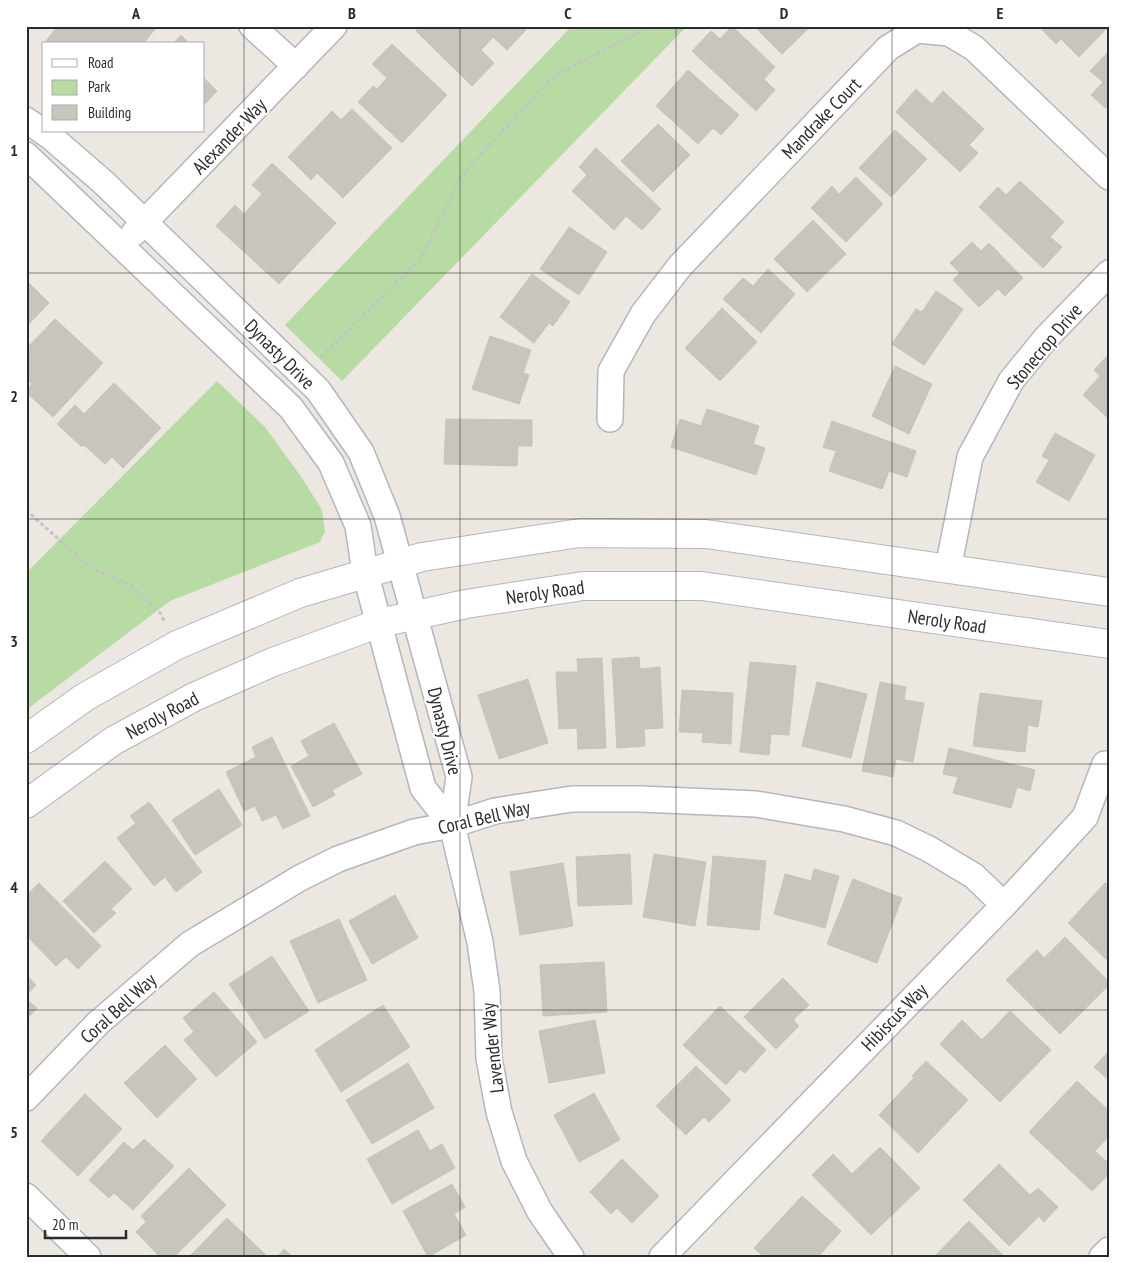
<svg xmlns="http://www.w3.org/2000/svg" width="1135" height="1283" font-family="'PT Sans Narrow',sans-serif">
	<rect width="100%" height="100%" fill="#ece7e0"/>
	<path fill="#b8dba4" d="M572 26H687L342 381 285 325Z
		M217 381 265 427 302 478 322 510 325 531 320 542 170 601 26 710V573Z"/>
	<path fill="#c8c5bf" stroke="#c7c2ba" d="M58 26H151L155 29 143 44H49L46 41Z
		M421 26H522L526 30 507 50 493 37 481 50 494 63 472 86 416 31Z
		M732 26 775 67 764 79 775 90 756 111 692 51 711 31 720 39Z
		M754 26H811L782 54Z
		M1038 26H1109L1079 57 1061 39 1056 44Z
		M181 35 190 44H173Z
		M392 44 447 95 402 143 358 102 373 86 377 89 387 78 372 64Z
		M1109 51V111L1091 95 1103 82 1090 71Z
		M688 70 739 115 721 135 713 128 698 144 656 106Z
		M204 78 217 91 204 105Z
		M916 89 932 104 943 91 984 129 969 145 978 153 960 172 896 112Z
		M352 109 392 148 343 198 317 173 311 180 288 157 332 111 341 120Z
		M658 124 690 155 653 192 621 161Z
		M895 130 927 159 891 197 859 168Z
		M596 148 661 209 642 230 626 216 614 230 572 191 587 175 579 167Z
		M272 163 336 223 279 284 216 226 235 205 244 214 262 194 252 185Z
		M856 177 883 204 846 242 811 208 832 186 839 194Z
		M1020 181 1064 222 1050 237 1062 247 1043 268 979 207 998 187 1006 195Z
		M813 220 846 254 807 292 774 259Z
		M569 227 607 252 579 295 540 269Z
		M972 242 981 251 989 243 1023 278 1005 296 998 289 979 307 953 280 960 273 950 263Z
		M768 269 795 294 761 333 723 299 743 278 753 286Z
		M532 274 570 302 553 326 549 323 534 343 500 317Z
		M26 280 49 303 26 327Z
		M936 291 963 309 924 365 892 344 916 309 922 312Z
		M722 308 757 342 720 381 685 348Z
		M55 319 103 363 53 417 26 392 32 384 26 379V349Z
		M490 336 531 350 523 373 529 375 519 404 472 389Z
		M1109 354V419L1083 395 1100 376 1094 370Z
		M895 366 932 384 909 434 872 416Z
		M114 383 161 428 123 468 112 457 105 464 84 445 82 447 57 424 75 405 84 414Z
		M707 409 759 426 753 444 765 448 756 475 671 447 680 419 701 426Z
		M446 419 532 420V446H518L517 466 444 464Z
		M832 421 916 451 907 477 889 471 882 489 829 471 836 451 823 447Z
		M1055 433 1095 455 1069 501 1036 482 1049 460 1042 456Z
		M639 657 640 669 660 667 663 728 644 729 645 746 617 748 612 659Z
		M602 658 606 748 578 749 577 728 559 729 556 672H578L577 659Z
		M750 662 796 666 789 735 771 734 769 755 740 752Z
		M528 679 548 743 499 759 478 695Z
		M817 682 867 694 851 758 802 746Z
		M880 682 906 687 904 700 924 703 913 762 896 759 893 777 862 771Z
		M682 690 733 693 731 744 702 742 703 733 679 732Z
		M980 693 1042 701 1038 727 1028 725 1025 752 973 746Z
		M334 723 362 774 332 790 335 795 313 807 291 766 309 756 301 741Z
		M272 737 310 816 283 829 276 815 262 821 255 806 244 811 226 772 256 757 252 747Z
		M949 748 1035 770 1030 791 1017 787 1011 808 953 793 958 777 943 774Z
		M219 789 242 825 195 855 172 820Z
		M149 802 202 872 176 892 165 877 154 886 117 838 136 823 130 816Z
		M630 854 632 904 578 906 576 857Z
		M654 854 706 862 695 926 643 917Z
		M713 856 766 861 759 930 707 925Z
		M105 861 132 889 111 909 116 913 94 933 63 901Z
		M563 863 573 926 520 935 510 872Z
		M814 869 839 876 825 928 774 914 785 874 811 881Z
		M853 879 902 898 877 963 827 944Z
		M39 883 101 946 78 969 66 957 56 966 26 935V896Z
		M1105 883 1109 886V962L1068 923Z
		M395 895 418 938 372 964 349 921Z
		M339 919 367 980 318 1003 290 941Z
		M1065 937 1109 982V985L1060 1034 1006 980 1037 950 1044 958Z
		M272 956 309 1011 265 1039 229 984Z
		M604 962 607 1012 543 1016 540 965Z
		M26 975 36 985 26 996Z
		M783 978 809 1005 793 1020 799 1026 776 1049 744 1017Z
		M214 992 257 1042 216 1077 184 1040 194 1032 183 1018Z
		M26 999 37 1008 26 1020Z
		M383 1005 410 1047 341 1092 315 1050Z
		M720 1006 766 1050 745 1073 740 1069 726 1085 683 1045Z
		M1010 1011 1051 1050 1000 1102 940 1044 962 1020 982 1040Z
		M595 1020 605 1073 549 1083 539 1031Z
		M165 1045 197 1079 157 1118 124 1083Z
		M1109 1051V1080L1094 1067Z
		M926 1061 968 1100 918 1153 879 1115 914 1078 912 1076Z
		M408 1063 434 1108 372 1144 346 1100Z
		M696 1066 731 1100 709 1122 704 1117 686 1135 656 1106Z
		M1077 1081 1109 1111V1136L1095 1151 1109 1164V1174L1092 1191 1029 1132Z
		M594 1093 620 1140 579 1162 554 1115Z
		M85 1094 122 1129 78 1176 41 1141Z
		M418 1130 430 1151 442 1144 455 1168 392 1204 367 1159Z
		M144 1139 174 1166 133 1210 114 1193 109 1198 89 1180 124 1142 133 1150Z
		M880 1147 920 1188 871 1235 812 1175 833 1154 852 1174Z
		M622 1159 659 1196 632 1223 617 1208 611 1214 590 1192Z
		M999 1164 1030 1195 1038 1188 1058 1207 1044 1222 1039 1216 1009 1246 963 1200Z
		M189 1168 226 1205 174 1257H160L136 1232 146 1222 141 1216Z
		M452 1184 465 1207 454 1214 466 1235 428 1257 403 1211Z
		M802 1196 841 1231 818 1257H764L754 1248Z
		M227 1218 265 1254 262 1257H189Z
		M969 1221 1005 1257H934Z
		M284 1249 293 1257H277Z"/>
	<g fill="none" stroke-linecap="round" stroke-linejoin="round">
		<g stroke="#b4b6be" stroke-width="28">
			<path id="street" d="M252 26 296 66
				M26 120 51 137 103 182 318 390 361 452 387 516 459 777 452 825 480 942 487 991 489 1058 499 1112 514 1161 540 1212 571 1257
				M26 155 291 408 331 463 358 526 365 572 423 788 452 825
				M134 233 334 26
				M610 419 611 371 643 314 680 266 888 48 917 30 949 33 974 48 1109 177
				M948 569 970 457 1011 381 1046 338 1109 273
				M26 1098 98 1023 190 944 300 878 338 859 414 832 452 825 495 811 572 799H641L756 804 844 819 896 833 929 849 974 876 1004 905
				M26 1196 88 1257
				M662 1257 1004 905 1085 817 1105 764
				M1102 1257 1109 1250"/>
		</g>
		<g stroke="#b4b6be" stroke-width="30">
			<path id="secondary" d="M26 739 85 697 177 645 300 593 422 557 580 533 706 534 1109 592
				M26 804 113 741 194 697 273 662 380 623 466 604 583 586H702L1109 644"/>
		</g>
		<path stroke="#c4c4c4" stroke-width="3" stroke-dasharray="4 2.5" stroke-linecap="butt" d="M321 357 421 258 461 176 553 77 650 26
			M26 510 91 568 132 586 161 614 164 621"/>
		<use href="#street" stroke="#fff" stroke-width="25"/>
		<use href="#secondary" stroke="#fff" stroke-width="28"/>
	</g>
	<path fill="none" stroke="#2c2c2c" stroke-width="1" stroke-opacity="0.55" d="M244 26V1257M460 26V1257M676 26V1257M892 26V1257M26 273H1109M26 519H1109M26 764H1109M26 1010H1109"/>
	<g text-anchor="middle" dominant-baseline="central" stroke-width="4.5" stroke-linejoin="round" paint-order="stroke">
		<g font-size="19" fill="#2c2c2c" stroke="#fff">
			<text transform="translate(821 118) rotate(-46)">Mandrake Court</text>
			<text transform="translate(229 136) rotate(-46)">Alexander Way</text>
			<text transform="translate(1044 346) rotate(-50)">Stonecrop Drive</text>
			<text transform="translate(280 354) rotate(45)">Dynasty Drive</text>
			<text transform="translate(545 592) rotate(-8)">Neroly Road</text>
			<text transform="translate(947 621) rotate(8)">Neroly Road</text>
			<text transform="translate(162 715) rotate(-28)">Neroly Road</text>
			<text transform="translate(445 731) rotate(76)">Dynasty Drive</text>
			<text transform="translate(484 817) rotate(-13)">Coral Bell Way</text>
			<text transform="translate(118 1008) rotate(-42)">Coral Bell Way</text>
			<text transform="translate(894 1017) rotate(-46)">Hibiscus Way</text>
			<text transform="translate(492 1048) rotate(-96)">Lavender Way</text>
		</g>
	</g>
	<rect width="1135" height="1283" fill="none" stroke="#ffffff" stroke-width="55"/>
	<rect x="42" y="42" width="162" height="90" fill="#ffffff" stroke="#ababab"/>
	<rect x="52" y="59" width="25" height="8" fill="#ffffff" stroke="#ababab"/>
	<text x="88" y="68" font-size="15" fill="#2c2c2c">Road</text>
	<rect x="52" y="80" width="25" height="15" fill="#b8dba4" stroke="#ababab"/>
	<text x="88" y="92" font-size="15" fill="#2c2c2c">Park</text>
	<rect x="52" y="105" width="25" height="15" fill="#c8c5bf" stroke="#ababab"/>
	<text x="88" y="118" font-size="15" fill="#2c2c2c">Building</text>
	<path d="M45 1230v8h81v-8" fill="none" stroke="#2c2c2c" stroke-width="2.5"/>
	<text x="52" y="1230" font-size="15" fill="#2c2c2c" stroke="#ffffff" stroke-width="4" paint-order="stroke">20 m</text>
	<rect x="28" y="28" width="1080" height="1228" fill="none" stroke="#2c2c2c" stroke-width="2"/>
	<g font-size="16" text-anchor="middle" font-weight="bold" fill="#2c2c2c">
		<text x="136" y="19">A</text>
		<text x="352" y="19">B</text>
		<text x="568" y="19">C</text>
		<text x="784" y="19">D</text>
		<text x="1000" y="19">E</text>
		<text x="14" y="156">1</text>
		<text x="14" y="402">2</text>
		<text x="14" y="647">3</text>
		<text x="14" y="893">4</text>
		<text x="14" y="1138">5</text>
	</g>
</svg>
